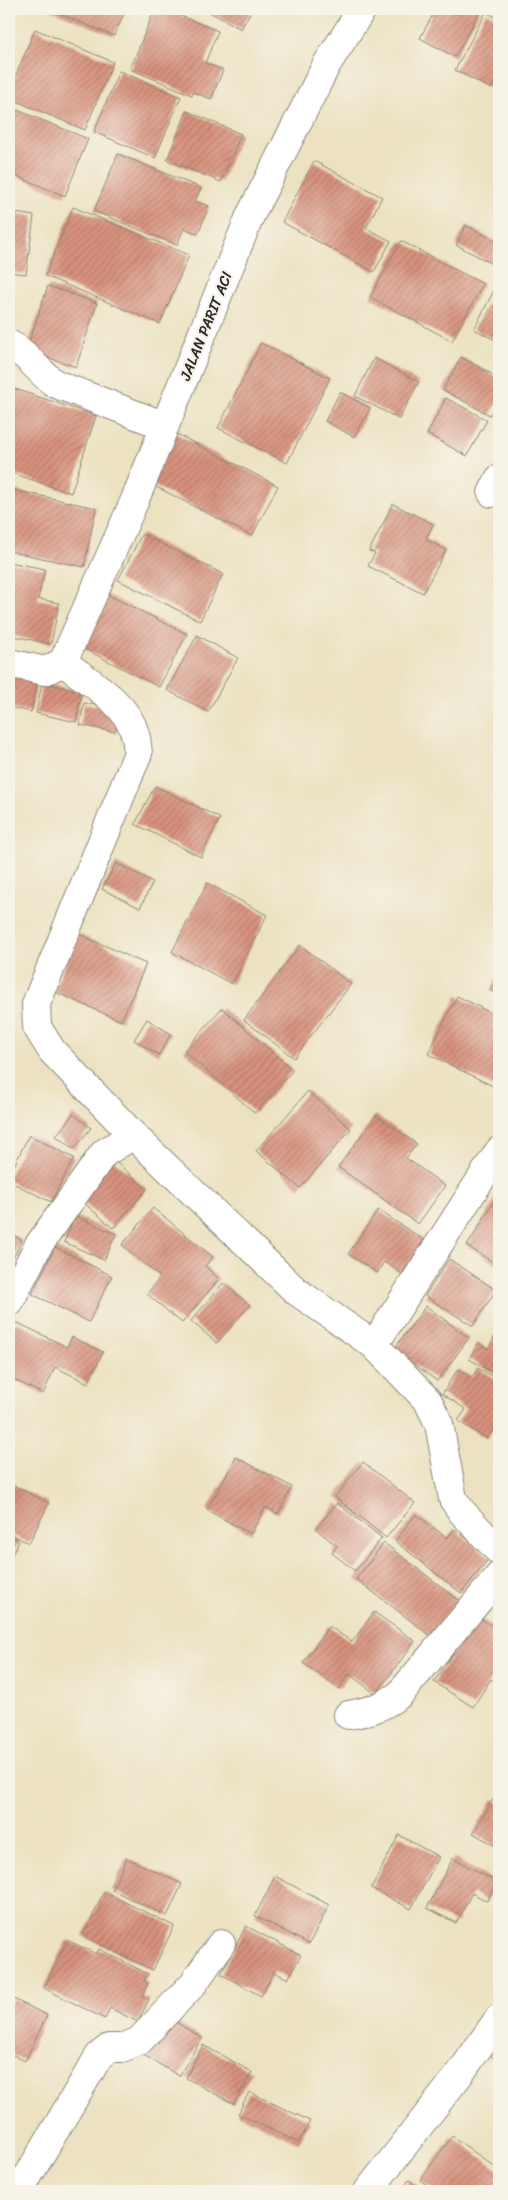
<svg xmlns="http://www.w3.org/2000/svg" width="508" height="2200" font-family="Sriracha,sans-serif">
	<defs>
		<pattern id="building-hatch" width="6" height="6" patternUnits="userSpaceOnUse" patternTransform="scale(1.25)"><rect width="6" height="6" fill="#d8927d"/><path d="M-1 1l2-2M0 6l6-6M5 7l2-2" fill="none" stroke="#af7767"/></pattern>
	</defs>
	<rect width="100%" height="100%" fill="#f7f3e8"/>
	<filter id="ink" filterUnits="userSpaceOnUse"><feTurbulence type="fractalNoise" baseFrequency=".02" numOctaves="2"/><feDisplacementMap in="SourceGraphic" scale="10" xChannelSelector="R" yChannelSelector="G"/><feConvolveMatrix kernelMatrix="1 2 1 2 8 2 1 2 1" color-interpolation-filters="sRGB"/></filter>
	<filter id="wash" filterUnits="userSpaceOnUse"><feTurbulence type="fractalNoise" baseFrequency=".0096" numOctaves="4" result="noise"/><feDisplacementMap in="SourceGraphic" scale="20" xChannelSelector="R" yChannelSelector="G"/><feGaussianBlur stdDeviation="1.12" result="paint"/><feColorMatrix in="noise" values="0 0 0 0 0 0 0 0 0 0 0 0 0 0 0 0 0 1.4 0 .05"/><feComposite in="paint" operator="in"/></filter>
	<g filter="url(#wash)">
		<rect width="100%" height="100%" fill="#ece2c1"/>
		<g id="blocks">
			<path fill="url(#building-hatch)" d="M48 9H126L114 36Z
				M155 9H164L218 31 205 63 223 70 211 99 193 92 192 95 130 69Z
				M204 9H252L241 29Z
				M436 9H481L455 57 420 38Z
				M486 12 499 19V73L491 89 455 70Z
				M35 29 113 62 85 130 9 98V92Z
				M119 71 181 97 155 158 94 132Z
				M17 110 88 139 65 196 9 173V130Z
				M187 111 241 134 221 182 167 160Z
				M118 154 201 188 195 201 209 206 198 234 184 228 177 245 94 211Z
				M314 161 382 197 366 228 391 241 374 272 282 222Z
				M73 207 189 255 160 324 45 276Z
				M9 212 34 216 26 274 9 272Z
				M466 225 499 243 491 263 456 245Z
				M401 241 483 284 452 341 370 297Z
				M499 281V342L474 329Z
				M48 286 97 303 76 367 26 350Z
				M261 343 330 378 287 463 218 428Z
				M461 357 499 378V399L490 415 443 390Z
				M374 358 419 382 399 419 355 396Z
				M9 387 96 416 71 493 9 472Z
				M340 392 370 408 354 437 325 421Z
				M446 398 487 420 467 456 427 434Z
				M173 432 278 486 252 536 147 482Z
				M9 489 96 508 84 567 9 551Z
				M393 504 433 524 426 539 446 550 423 593 368 566 375 553 369 551Z
				M142 534 223 574 200 621 118 580Z
				M9 562 45 569 38 599 59 603 51 644 9 635Z
				M104 593 187 634 159 687 77 645Z
				M197 635 238 658 208 712 167 690Z
				M13 668 39 674 31 712 9 707V688Z
				M42 683 82 691 76 722 36 713Z
				M84 703 120 710 115 732 80 725Z
				M155 786 220 818 201 857 135 824Z
				M116 863 153 882 140 908 102 889Z
				M207 883 267 915 232 984 172 952Z
				M79 934 146 964 121 1021 53 991Z
				M300 945 351 984 294 1058 244 1020Z
				M499 973V995L490 990Z
				M457 996 499 1017V1089L428 1054Z
				M222 1008 293 1070 255 1113 184 1051Z
				M147 1019 171 1034 159 1055 134 1040Z
				M308 1091 351 1129 300 1188 256 1151Z
				M73 1114 91 1128 74 1149 56 1136Z
				M376 1115 417 1144 406 1158 445 1186 418 1224 338 1167Z
				M29 1135 74 1158 51 1202 9 1181V1176Z
				M110 1157 147 1189 113 1228 76 1196Z
				M495 1200 499 1202V1266L467 1246Z
				M153 1208 213 1257 205 1266 219 1279 182 1323 147 1294 160 1277 122 1245Z
				M378 1210 424 1240 402 1274 384 1262 377 1273 348 1254Z
				M75 1216 116 1234 104 1260 64 1242Z
				M9 1233 22 1240 9 1266Z
				M55 1247 112 1276 89 1322 32 1294Z
				M449 1259 496 1290 473 1326 425 1296Z
				M223 1283 250 1305 217 1343 191 1321Z
				M426 1306 469 1338 437 1381 394 1349Z
				M16 1322 67 1347 72 1337 103 1352 88 1383 55 1367 43 1394 9 1377V1338Z
				M497 1332 499 1334V1376L469 1359 478 1343 488 1349Z
				M478 1368 499 1381V1419L487 1439 458 1421 466 1409 442 1394 458 1369 472 1377Z
				M236 1457 292 1487 278 1514 265 1507 251 1534 207 1510Z
				M363 1462 415 1503 386 1538 335 1497Z
				M9 1483 49 1503 29 1543 9 1534Z
				M337 1503 382 1538 355 1571 332 1553 337 1546 316 1529Z
				M416 1514 447 1538 454 1529 490 1557 461 1593 395 1541Z
				M9 1536 19 1541 9 1561Z
				M384 1543 460 1601 432 1637 356 1579Z
				M374 1612 415 1641 376 1694 349 1674 339 1689 303 1663 329 1626 352 1642Z
				M478 1617 499 1630V1685L491 1679 473 1707 434 1682Z
				M493 1799 499 1803V1848L473 1833Z
				M399 1835 439 1857 411 1909 371 1888Z
				M127 1858 182 1884 167 1916 112 1890Z
				M453 1858 497 1882 487 1901 472 1893 456 1923 427 1908Z
				M275 1876 329 1905 309 1944 255 1916Z
				M104 1892 174 1926 153 1970 83 1936Z
				M246 1926 301 1955 288 1979 274 1972 261 1996 221 1974Z
				M67 1940 96 1954 99 1949 148 1974 144 1981 148 1983 142 1996 149 1999 138 2022 110 2008 105 2019 44 1988Z
				M13 1999 47 2015 25 2061 9 2053V2007Z
				M166 2016 202 2038 179 2076 142 2054Z
				M499 2036V2062L487 2053Z
				M203 2045 252 2072 234 2104 186 2078Z
				M249 2092 310 2121 299 2143 238 2114Z
				M452 2136 499 2170V2183L493 2191H436L420 2180Z
				M409 2180 425 2191H402Z"/>
		</g>
	</g>
	<g filter="url(#ink)">
		<use href="#blocks" fill-opacity="0" stroke="#8c8676" stroke-width="1"/>
		<g fill="none" stroke-linecap="round" stroke-linejoin="round">
			<g stroke="#8c8676" stroke-width="30">
				<path id="minor" d="M9 344C28 353 38 373 56 384L165 426
					M492 493 499 479
					M63 662C87 681 127 702 135 734 137 740 137 747 138 753L36 1004 37 1027 52 1051 133 1135 296 1291 374 1345
					M9 663 45 671 63 662 134 502 250 216 327 64 362 9
					M499 1151 374 1345 428 1401 439 1424 453 1499 462 1512 499 1551
					M9 1303 38 1246 104 1153 133 1135
					M348 1715C368 1712 382 1707 399 1695L499 1576
					M19 2191 99 2056 109 2048H122L139 2041 193 1984 221 1944
					M368 2191 459 2075 499 2018"/>
			</g>
			<use href="#minor" stroke="#fff" stroke-width="28"/>
		</g>
	</g>
	<g text-anchor="middle" dominant-baseline="central" stroke-width="4.5" stroke-linejoin="round" paint-order="stroke">
		<g font-size="15" fill="#2b2b2b" stroke="#f7f3e8">
			<text transform="translate(206 326) rotate(-68)">JALAN PARIT ACI</text>
		</g>
	</g>
	<rect width="508" height="2200" fill="none" stroke="#f7f3e8" stroke-width="30"/>
</svg>
